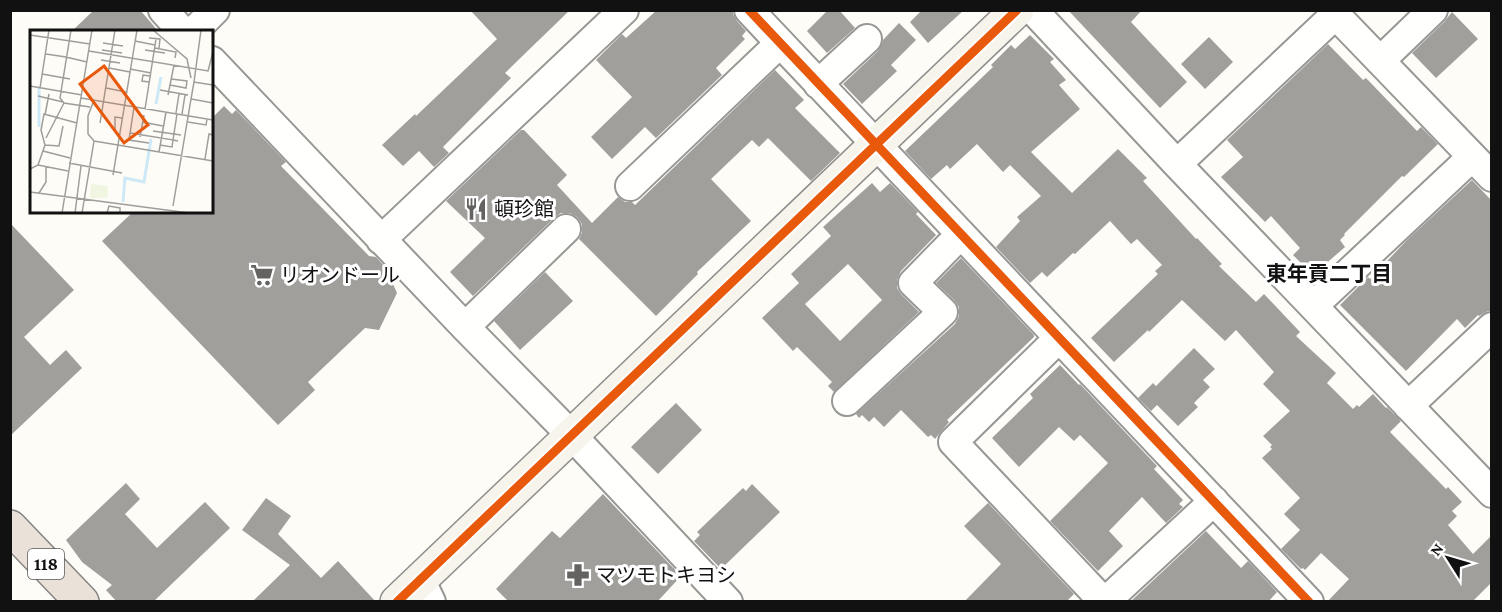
<svg xmlns="http://www.w3.org/2000/svg" width="1502" height="612" font-family="'Crimson Pro','Noto Sans JP',serif">
	<rect width="100%" height="100%" fill="#fdfcf7"/>
	<path fill="#a19f9c" fill-rule="evenodd" d="M94 10H140L159 32H71Z
		M470 10H570L505 73 511 78 443 147 449 153 434 167 419 151 403 166 382 145 415 114 416 116 497 39Z
		M657 10H733V14L737 21 746 31 742 36 745 39 716 68 722 75 656 138 645 127 612 159 591 137 632 97 596 60 622 34 626 38Z
		M828 10H839L855 28 827 53 807 31Z
		M922 10H964L928 43 910 22Z
		M1068 10H1142L1131 22 1187 82 1160 108Z
		M1452 12 1478 39 1436 78 1412 53 1444 22Z
		M899 23 916 40 891 65 897 71 862 104 843 84 878 51 882 44 883 40Z
		M1030 35 1054 59 1050 62 1066 80 1059 85 1080 109 1031 152 1072 193 1118 149 1147 178 1143 181 1196 239 1197 238 1222 264 1219 266 1256 302 1264 294 1300 332 1296 336 1336 373 1327 383 1353 409 1357 405 1359 407 1373 394 1386 408 1387 407 1401 421 1390 432 1446 489 1448 487 1462 502 1452 511 1457 516 1448 525 1473 554 1491 536V583L1472 602H1327L1349 579 1321 553 1305 570 1303 568 1301 569 1281 549 1300 530 1284 514 1300 498 1262 458 1272 449 1270 447 1272 445 1263 436 1290 411 1263 384 1274 372 1236 330 1225 341 1182 300 1149 332 1148 330 1114 362 1091 338 1158 274 1155 271 1162 265 1137 239 1131 244 1110 221 1075 254 1073 253 1047 277 1042 272 1030 283 996 247 1020 221 1017 217 1041 196 1010 165 1003 172 977 144 950 169 947 165 931 179 905 151 993 67 991 65 1011 45 1015 49Z
		M1209 37 1233 62 1205 89 1181 64Z
		M1328 44 1363 80 1366 78 1417 131 1421 127 1438 144 1404 177 1402 176 1344 234 1345 235 1340 240 1345 247 1322 267 1317 262 1308 270 1293 255 1300 248 1271 216 1265 222 1221 177 1243 157 1227 140Z
		M775 70 804 100 795 108 840 153 811 181 768 138 759 147 752 140 711 179 751 221 697 272 698 274 656 316 579 239 582 233V224L577 217 570 213H561L555 217 473 296 450 272 485 238 446 201 521 130H524L567 175 557 185 592 223 618 197 625 202H632L635 205Z
		M224 106 232 114 236 110 286 162 281 166 369 256 376 257 386 268 397 293 379 330 365 328 308 382 315 390 278 425 102 241 133 212H212V118Z
		M1472 180 1491 200V311H1488L1479 316 1478 315 1465 328 1457 319 1406 371 1340 305 1368 277 1370 279 1408 239Z
		M872 183 880 192 890 183 918 212 916 214 936 235 901 271 897 280V288L901 294 919 312 834 392 828 386 832 382 797 347 793 351 762 318 799 283 791 274 831 236 823 227ZM848 264 882 300 840 341 805 304Z
		M10 223 74 290 24 337 50 365 66 350 82 368 10 436Z
		M961 258 1034 335V337L947 420 949 422 935 439 931 435 928 437 901 410 884 427 874 417 869 422 862 415 859 418 856 414 955 324 959 316V307L954 300 936 283Z
		M545 272 573 301 520 350 494 321Z
		M1194 348 1215 369 1203 380 1210 387 1194 403 1198 407 1178 426 1157 405 1151 411 1138 398 1153 383 1156 386Z
		M1060 365 1079 385 1080 384 1157 466 1154 469 1183 500 1179 504 1183 507 1166 523 1142 497 1109 531 1123 546 1098 571 1050 521 1108 463 1080 435 1074 441 1059 427 1019 467 992 438 1033 398 1030 394Z
		M676 403 702 430 658 474 631 447Z
		M126 483 140 499 125 514 157 548 205 502 230 528 153 602H117L106 590 112 585 82 562 66 540Z
		M752 484 780 512 721 569 694 541 700 535 697 532 743 488 746 491Z
		M603 494 681 576 657 602H509L496 589 552 531 560 538Z
		M266 498 291 516 278 534 321 578 338 561 376 602H252L290 565 242 530Z
		M988 503 1074 594 1066 602H964L1001 564 964 526Z
		M1206 531 1241 568 1248 561 1277 592 1268 602H1130Z"/>
	<g fill="none" stroke-linecap="round" stroke-linejoin="round">
		<g stroke="#979795" stroke-width="32">
			<path id="street" d="M163 10 183 32
				M749 10 1309 602
				M1033 10 1177 164 1492 493
				M1331 10 1492 177
				M193 32 215 10
				M212 61 465 327 578 442 728 602
				M1380 61 1433 10
				M818 84 867 39
				M1177 164 1335 15
				M630 186 780 43
				M381 240 624 10
				M1313 306 1472 157
				M465 327 566 229
				M1059 338 953 442 1104 602
				M847 401 943 312 913 283 961 234
				M1408 406 1492 327
				M420 579 431 602
				M1105 602 1214 501"/>
		</g>
		<g stroke="#8e8d8b" stroke-width="36">
			<path id="secondary" d="M397 602 1017 10"/>
		</g>
		<g stroke="#858482" stroke-width="36">
			<path id="highway" d="M10 527 82 602"/>
		</g>
		<use href="#street" stroke="#fffffe" stroke-width="28"/>
		<use href="#secondary" stroke="#f6f4eb" stroke-width="33"/>
		<use href="#highway" stroke="#eae1d8" stroke-width="33"/>
		<g stroke="#fff" stroke-width="13">
			<path id="cycleway" d="M749 10 1309 602
				M397 602 1017 10"/>
		</g>
		<use href="#cycleway" stroke="#e8590c" stroke-width="9"/>
	</g>
	<defs>
		<g id="restaurant-bare" transform="scale(1.8)"><path d="M-5-6h1v4h1v-4h1v4h1v-4h1v5L-1.5 .5V6h-2V.5L-5-1ZM5-6V6H3V1.5H1.5Q1.5-4 5-6Z" fill="#646362" stroke="#fff" stroke-width="2.5" paint-order="stroke"/></g>
		<g id="supermarket-bare" transform="scale(1.8)"><path d="M-6-5.5h2.5l.6 2H6L4.5 2H-2.5L-4.4-4H-6ZM-1.5 3.2a1.3 1.3 0 1 0 .1 0ZM3 3.2a1.3 1.3 0 1 0 .1 0Z" fill="#646362" stroke="#fff" stroke-width="2.5" paint-order="stroke"/></g>
		<g id="pharmacy-bare" transform="scale(1.8)"><path d="M-2-6h4v4h4v4h-4v4h-4v-4h-4v-4h4Z" fill="#646362" stroke="#fff" stroke-width="2.5" paint-order="stroke"/></g>
	</defs>
	<g fill-rule="evenodd">
		<use href="#restaurant-bare" x="476" y="209"/>
		<use href="#supermarket-bare" x="262" y="275"/>
		<use href="#pharmacy-bare" x="578" y="575"/>
	</g>
	<g text-anchor="middle" dominant-baseline="central" stroke-width="6" stroke-linejoin="round" paint-order="stroke">
		<rect fill="#fff" stroke="#585858" stroke-width="1.5" x="28" y="549" width="36" height="30" rx="4.5"/>
		<g font-size="18" font-weight="bold" fill="#111">
			<text x="46" y="564">118</text>
		</g>
		<g font-size="20" fill="#111" stroke="#fff" text-anchor="start">
			<text x="494" y="209">頓珍館</text>
			<text x="280" y="275">リオンドール</text>
			<text x="596" y="575">マツモトキヨシ</text>
		</g>
		<g font-size="21" font-weight="bold" fill="#111" stroke="#fff">
			<text x="1329" y="274">東年貢二丁目</text>
		</g>
	</g>
	<g transform="translate(30 30)">
		<rect width="183" height="183" fill="#fdfcf7"/>
		<path d="M61 154 78 156 77 168H60Z" fill="#f0f6e1"/>
		<path fill="none" stroke="#cde8f7" stroke-width="3" d="M126 74 131 47M9 97V58M93 172 95 148 114 152 121 109"/>
		<path fill="none" stroke="#9f9e9b" stroke-width="1.5" d="M41 0 30 68 34 73 60 77M123 0 157 29 161 48M0 5 60 14M119 8 130 9 129 18M105 11 125 15M73 13 93 16M125 18 146 22 145 28M72 20 92 23M115 20 135 23M59 21 178 41 183 22M16 24 36 27M36 27 57 32M71 30 90 33M79 38 100 42M100 39 121 43M12 44 40 49M119 52 112 51 113 45 120 46M164 52 171 0M140 55 156 58 157 51 141 49M183 55 164 52 161 69 183 73M0 56 52 65M10 58 19 0M76 58 96 62M130 60 158 65M138 65 144 35M8 66 33 72M51 68 183 90M104 77 99 110 119 113M115 79 126 9M146 83 149 64M152 84 155 65M15 85 19 64M112 92 133 96M158 92 176 95 177 89M70 93 85 0M123 101 151 105M85 102V87L92 88M100 103 143 110 147 84M110 107 114 85M16 108 34 73M64 111 183 131M15 115 29 116 33 96M130 115 142 117 143 110 148 111M13 121 40 128M129 122 136 82M175 129 179 104 183 105M39 133 92 143M8 135 38 141M0 139 8 135 15 115 11 100 14 84 47 93M83 145 107 0M0 162 159 183M9 163 16 152V137M143 176 161 69M32 183 62 0M45 183 51 136M52 183 64 111 58 104V86L64 70M77 183 79 176 90 178V183"/>
		<path fill="#e8590c" fill-opacity="0.15" stroke="#e8590c" stroke-width="3" d="M74 36 118 95 94 113 50 54Z"/>
		<rect width="183" height="183" fill="none" stroke="#111" stroke-width="3"/>
	</g>
	<rect width="1502" height="612" fill="none" stroke="#111111" stroke-width="24"/>
	<g transform="translate(1448 558) rotate(307)" stroke="#ffffff" stroke-width="4.5" paint-order="stroke">
	<path d="M0-4.5L10 22L0 15L-10 22Z" fill="#111111"/>
	<text y="-9" font-size="16" font-weight="bold" text-anchor="middle" fill="#111111">N</text>
	</g>
</svg>
